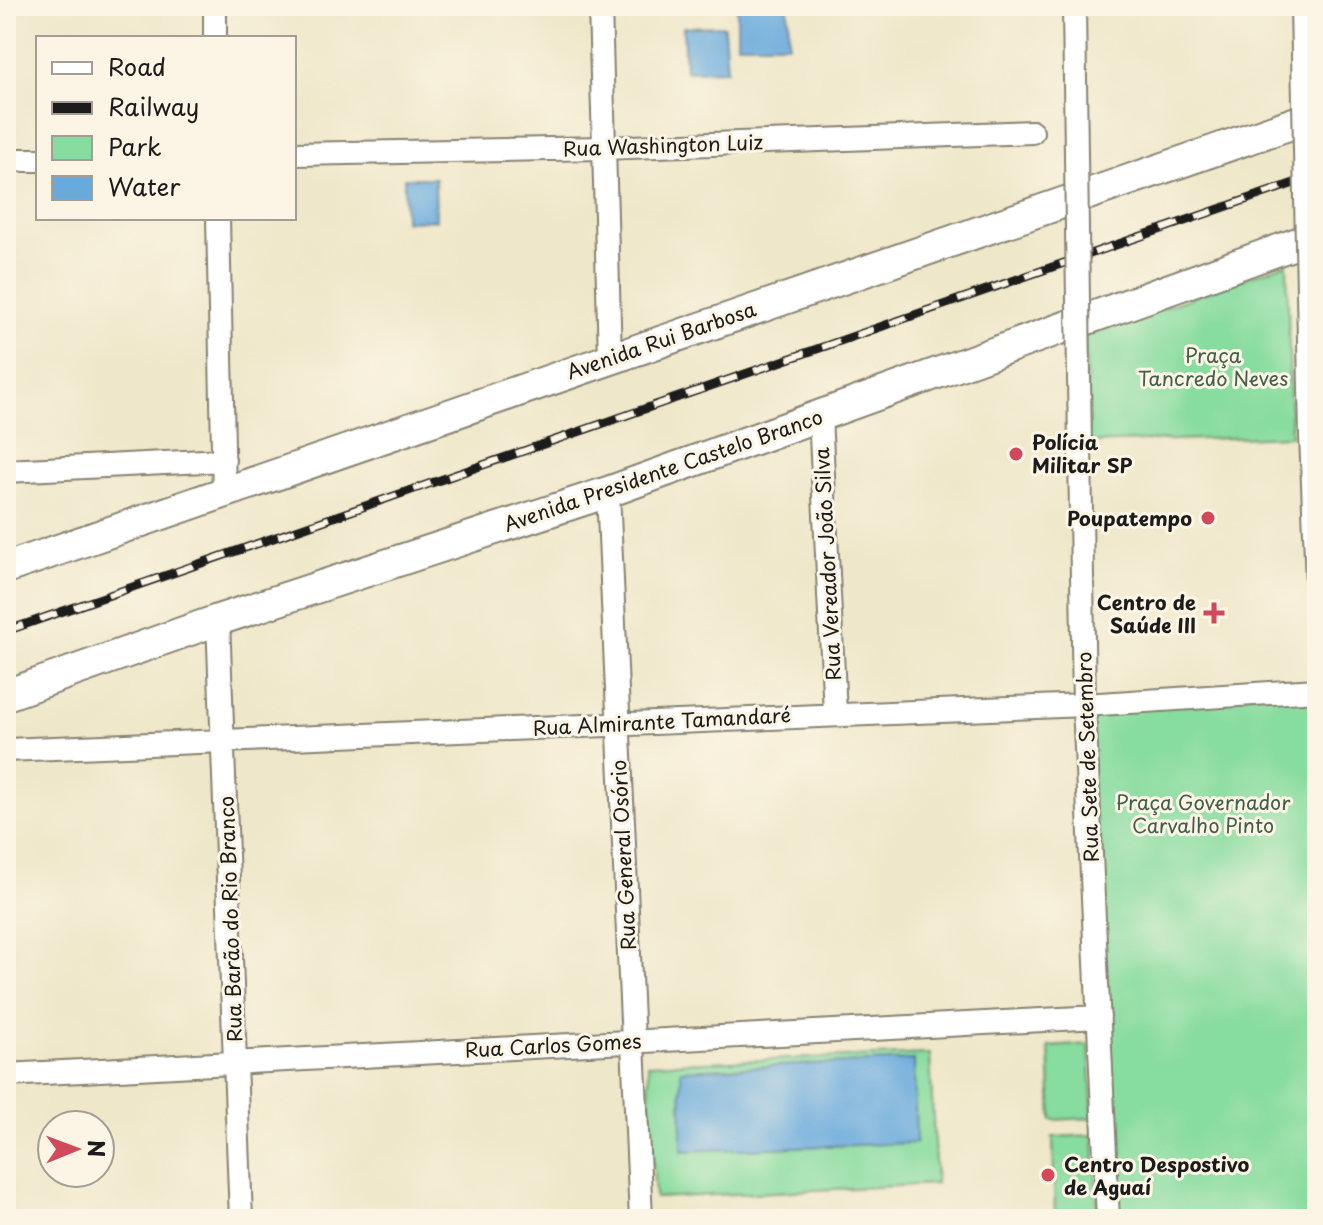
<svg xmlns="http://www.w3.org/2000/svg" width="1323" height="1225" font-family="'Playpen Sans',sans-serif">
	<rect width="100%" height="100%" fill="#fcf5e5"/>
	<filter id="ink" filterUnits="userSpaceOnUse"><feTurbulence type="fractalNoise" baseFrequency=".0125" numOctaves="2"/><feDisplacementMap in="SourceGraphic" scale="16" xChannelSelector="R" yChannelSelector="G"/><feConvolveMatrix kernelMatrix="1 2 1 2 8 2 1 2 1" color-interpolation-filters="sRGB"/></filter>
	<filter id="wash" filterUnits="userSpaceOnUse"><feTurbulence type="fractalNoise" baseFrequency=".006" numOctaves="4" result="noise"/><feDisplacementMap in="SourceGraphic" scale="32" xChannelSelector="R" yChannelSelector="G"/><feGaussianBlur stdDeviation="1.8" result="paint"/><feColorMatrix in="noise" values="0 0 0 0 0 0 0 0 0 0 0 0 0 0 0 0 0 1.4 0 .05"/><feComposite in="paint" operator="in"/></filter>
	<g filter="url(#wash)">
		<rect width="100%" height="100%" fill="#efe7c9"/>
		<path fill="#87dc9f" stroke="#527c5e" stroke-width="2" d="M1287 263 1291 436 1088 443 1085 336Z
			M1317 690V1219H1109L1084 705Z
			M1089 1044 1093 1118 1052 1120 1049 1047Z
			M930 1054 936 1184 655 1198 648 1064Z
			M1094 1135 1098 1219H1055L1053 1137Z"/>
		<path fill="#69aadd" stroke="#42637c" stroke-width="2" d="M737 6H788L789 44H737Z
			M724 26 727 70 685 71 683 27Z
			M404 178H435L436 220 405 221Z
			M914 1060 916 1143 682 1151 681 1070Z"/>
	</g>
	<g filter="url(#ink)">
		<g fill="none" stroke-linecap="round" stroke-linejoin="round">
			<g stroke="#868272" stroke-width="26">
				<path id="street" d="M215 6V38
					M600 6 610 358
					M294 154 603 148 1032 132
					M6 160H38
					M218 218 224 492
					M820 416 835 713
					M1311 435 1317 582
					M1080 449 1084 705 1108 1219
					M6 471 224 460
					M608 492 641 1219
					M218 620 241 1219
					M6 750 1084 705 1317 690
					M6 1075 1099 1017"/>
			</g>
			<g stroke="#868272" stroke-width="34">
				<path id="secondary" d="M6 568 1317 115
					M6 695 218 620 608 492 1317 236"/>
			</g>
			<use href="#street" stroke="#fff" stroke-width="22"/>
			<use href="#secondary" stroke="#fff" stroke-width="30"/>
			<g stroke="#1c1c1c" stroke-width="9">
				<path id="rail" d="M6 631 1317 175"/>
			</g>
			<use href="#rail" stroke="#fcf5e5" stroke-width="6" stroke-dasharray="18" stroke-linecap="butt"/>
			<g stroke="#868272" stroke-width="26" stroke-linecap="butt">
				<path id="street-bridge" d="M1074 6 1080 449
					M1302 6 1311 435"/>
			</g>
			<use href="#street-bridge" stroke="#fff" stroke-width="22"/>
		</g>
	</g>
	<g fill="#d1495b" stroke="#fcf5e5" stroke-width="3">
		<circle cx="1016" cy="454" r="8"/>
		<circle cx="1208" cy="518" r="8"/>
		<path d="M1210 601h8v8h8v8h-8v8h-8v-8h-8v-8h8z"/>
		<circle cx="1048" cy="1175" r="8"/>
	</g>
	<g text-anchor="middle" dominant-baseline="central" stroke-width="6" stroke-linejoin="round" paint-order="stroke">
		<g font-size="20" fill="#1c1c1c" stroke="#fcf5e5">
			<text transform="translate(663 145) rotate(-2)">Rua Washington Luiz</text>
			<text transform="translate(661 340) rotate(-19)">Avenida Rui Barbosa</text>
			<text transform="translate(663 470) rotate(-19)">Avenida Presidente Castelo Branco</text>
			<text transform="translate(827 564) rotate(-93)">Rua Vereador João Silva</text>
			<text transform="translate(662 721) rotate(-3)">Rua Almirante Tamandaré</text>
			<text transform="translate(1087 757) rotate(-92)">Rua Sete de Setembro</text>
			<text transform="translate(623 855) rotate(-93)">Rua General Osório</text>
			<text transform="translate(230 919) rotate(-92)">Rua Barão do Rio Branco</text>
			<text transform="translate(553 1045) rotate(-3)">Rua Carlos Gomes</text>
		</g>
		<g font-size="20" fill="#415f4a" stroke="#fcf5e5">
			<text x="1213" y="355">Praça<tspan x="1213" dy="23">Tancredo Neves</tspan></text>
			<text x="1203" y="802">Praça Governador<tspan x="1203" dy="23">Carvalho Pinto</tspan></text>
		</g>
		<g font-size="20" font-weight="bold" fill="#1c1c1c" stroke="#fcf5e5" text-anchor="start">
			<text x="1032" y="442">Polícia<tspan x="1032" dy="23">Militar SP</tspan></text>
			<text x="1192" y="518" text-anchor="end">Poupatempo</text>
			<text x="1196" y="602" text-anchor="end">Centro de<tspan x="1196" dy="23">Saúde III</tspan></text>
			<text x="1064" y="1164">Centro Despostivo<tspan x="1064" dy="23">de Aguaí</tspan></text>
		</g>
	</g>
	<rect width="1323" height="1225" fill="none" stroke="#fcf5e5" stroke-width="32"/>
	<rect x="36" y="36" width="260" height="184" fill="#fcf5e5" stroke="#a29e95" stroke-width="2"/>
	<rect x="52" y="62" width="40" height="12" fill="#ffffff" stroke="#a29e95" stroke-width="2"/>
	<text x="108" y="76" font-size="24" fill="#1c1c1c">Road</text>
	<rect x="52" y="102" width="40" height="12" fill="#1c1c1c" stroke="#a29e95" stroke-width="2"/>
	<text x="108" y="116" font-size="24" fill="#1c1c1c">Railway</text>
	<rect x="52" y="136" width="40" height="24" fill="#87dc9f" stroke="#a29e95" stroke-width="2"/>
	<text x="108" y="156" font-size="24" fill="#1c1c1c">Park</text>
	<rect x="52" y="176" width="40" height="24" fill="#69aadd" stroke="#a29e95" stroke-width="2"/>
	<text x="108" y="196" font-size="24" fill="#1c1c1c">Water</text>
	<g transform="translate(76 1149) rotate(89)"><circle r="38" fill="#fcf5e5" stroke="#a29e95" stroke-width="2"/>
	<path d="M0-6L14 30L0 20L-14 30Z" fill="#d1495b"/>
	<text y="-12" font-size="22" font-weight="bold" text-anchor="middle" fill="#1c1c1c">N</text>
	</g>
</svg>
